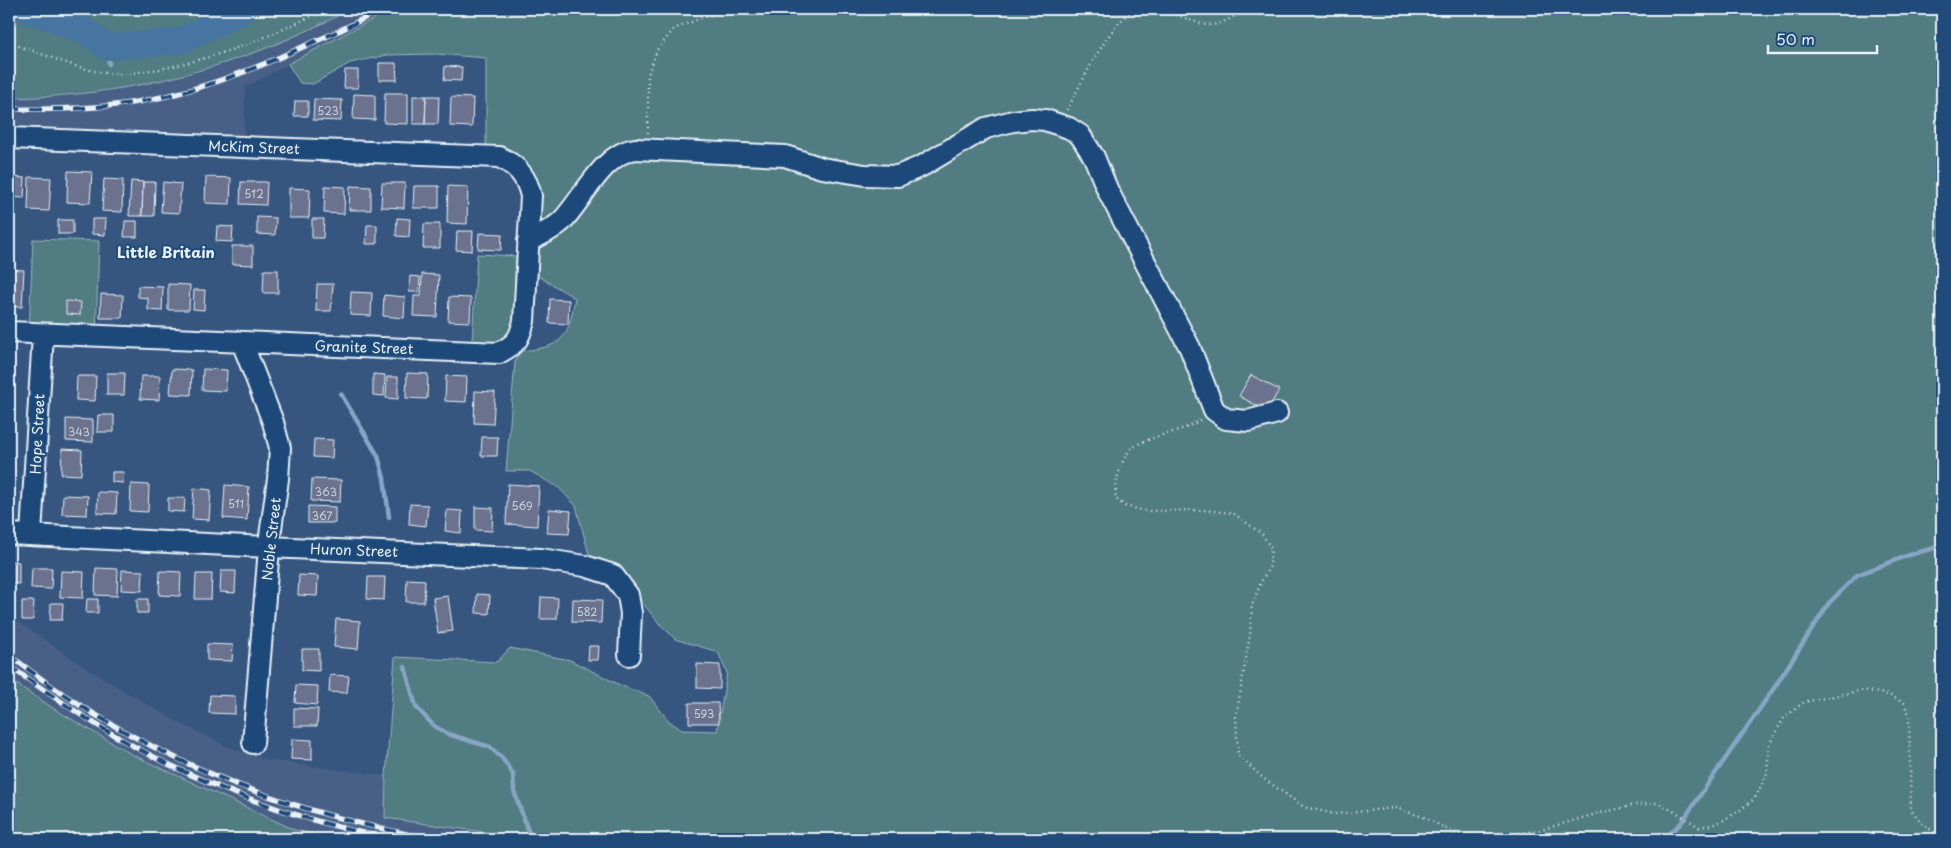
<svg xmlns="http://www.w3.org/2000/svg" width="1951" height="848" font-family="'Playpen Sans',sans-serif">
	<rect width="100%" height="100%" fill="#365680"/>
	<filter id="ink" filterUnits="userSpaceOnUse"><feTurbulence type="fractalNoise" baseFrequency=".02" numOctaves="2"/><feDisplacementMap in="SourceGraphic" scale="10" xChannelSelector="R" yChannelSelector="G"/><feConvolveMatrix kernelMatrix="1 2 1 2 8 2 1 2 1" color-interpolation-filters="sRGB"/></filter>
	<g filter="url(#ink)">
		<path fill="#496186" d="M351 9H392L245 87 244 146 9 136V98L57 97 104 92 191 75 243 58Z
			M9 616 89 670 172 719 226 746 266 760 386 776 385 818 533 839H336L295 830 133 755 56 710 9 679Z"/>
		<path fill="#517b82" stroke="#9cb6bd" d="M9 9H351C241 67 133 96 9 98Z
			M392 9H1942V839H533L385 818 386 776 395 657 497 662 510 648 570 660 622 686 649 696 669 721 682 730 717 731 727 673 718 652 675 639 658 622 641 601 635 587 626 578 593 569 576 506 559 488 530 471H506L515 362 520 351C563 347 568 340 575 298L528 270 532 195 499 156 486 146V58L436 54 387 55 350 63 313 84 300 83 288 64Z
			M33 239 99 241 96 335 29 332Z
			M477 254 516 256 513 327C504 345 489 343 472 342Z
			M9 679 56 710 133 755 295 830 336 839H9Z"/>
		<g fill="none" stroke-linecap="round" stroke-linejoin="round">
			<path stroke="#87a6c4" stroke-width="4.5" d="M107 47 109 64
				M341 394 378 456 384 478 389 517
				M405 667 416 707 434 726 448 734 490 747 502 758 513 774 514 791 531 839
				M1664 839 1681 823 1774 688 1829 603 1857 575 1909 555 1942 546"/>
			<path stroke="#4774a2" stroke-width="26" d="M25 9 84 30 107 47 181 41 245 9"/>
		</g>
		<path fill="#6b728d" stroke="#e8f1f8" d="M379 63H396L397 80H379Z
			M445 66 462 67 461 81 444 80Z
			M345 70H358V88H344Z
			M385 93H408V124L384 123Z
			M354 94 375 95V120L353 119Z
			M413 96H426L425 124H413Z
			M426 96H439L438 124H425Z
			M451 97 473 98 472 127 450 126Z
			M314 99 342 100 341 121 313 120Z
			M295 101H308V116H294Z
			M68 171 92 172 90 203 67 202Z
			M9 177 25 178 24 198 9 197Z
			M29 177 51 178 49 211 28 210Z
			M206 177 231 178 230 204 205 203Z
			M104 179 123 180 122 212 102 211Z
			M131 181 143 182 142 216H129Z
			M143 182H155L154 216H142Z
			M163 182 181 184 179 213 161 212Z
			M241 182H267L266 205 240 204Z
			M382 183H405L404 208 381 207Z
			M325 186 345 187 344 214 324 213Z
			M350 186 371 187V210H349Z
			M414 186H439V208H413Z
			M448 186 468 187 467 224 447 223Z
			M289 188 310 189 309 218H289Z
			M257 217 276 218 275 235 257 234Z
			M397 218 410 219 409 237 396 236Z
			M92 219H106L105 235 92 234Z
			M312 219H324L323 238H312Z
			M58 220H73V234H58Z
			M125 221H137V237H124Z
			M424 224H440V248H423Z
			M367 225H377V244H366Z
			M217 226 233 227 232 242 216 241Z
			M457 231H473L472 251 456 250Z
			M479 233 502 234 501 250 478 249Z
			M232 246H253V265L232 264Z
			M9 269 24 270 22 307 9 306Z
			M264 270H278V293H263Z
			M422 274 439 275 437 317 413 316 414 296H421Z
			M410 276 420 277 419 292H409Z
			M168 284 190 285 189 310H168Z
			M317 284H333L331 311H316Z
			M138 286 163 287 162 311 148 310V298L138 297Z
			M194 290H205L204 310 193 309Z
			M351 292 372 293 371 316 350 315Z
			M101 294 123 295 122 318H100Z
			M384 295 405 297 404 318 383 316Z
			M449 297 471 298 470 322 448 321Z
			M550 299 569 300 568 324 549 323Z
			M66 301 81 302 80 315 66 314Z
			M172 369 192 370 191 395 170 394Z
			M203 369 227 370 226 391 202 390Z
			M107 373H125L124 395H107Z
			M407 373 428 374 427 399 406 398Z
			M373 374 385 375 384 396 373 395Z
			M1251 375 1279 390 1267 411 1239 396Z
			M77 376H96L95 401 76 400Z
			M141 376H160L159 400 140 399Z
			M446 376 467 377 466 402 445 401Z
			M387 377H398V399L386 398Z
			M475 391 495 392 493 424 474 423Z
			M9 403H13L12 420H9Z
			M98 415H114V432H97Z
			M66 419 93 420V442L66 441Z
			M482 437H498L497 456H481Z
			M314 439 333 440 332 458 313 457Z
			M62 449 82 450 81 475 61 474Z
			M112 472H124L123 483 112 482Z
			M312 479 341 480 340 502 311 501Z
			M131 484 149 485 148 512 130 511Z
			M508 484 539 486 537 526 506 524Z
			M225 485 249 487 247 520 223 518Z
			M194 488 211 490 209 520 192 519Z
			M98 492 117 493 116 514 97 513Z
			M63 495 88 496 87 515 62 514Z
			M168 498H185L184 512 168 511Z
			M410 504 428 505 426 526 409 524Z
			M308 506 335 507V523H308Z
			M475 507 493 508 492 531 475 530Z
			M549 509 571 511 569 534 547 533Z
			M447 510 462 511 461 533 445 531Z
			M9 561 19 562V584L9 583Z
			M32 568H52L51 589 31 588Z
			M96 568 118 569 117 596 95 595Z
			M122 570 143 571 142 591 121 590Z
			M61 571 84 572 83 598 60 597Z
			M160 571 181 572 180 596 159 595Z
			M221 571H236L235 593 220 592Z
			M196 574H212L211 599H195Z
			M299 575 318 576 317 596 298 595Z
			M368 577H385L384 600 367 599Z
			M407 579 425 580 424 602H406Z
			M477 594 490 595 489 614 476 613Z
			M448 596 453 631 438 633 433 598Z
			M541 597 558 598 557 619H540Z
			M87 599H98V613H86Z
			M137 599H148V613H137Z
			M573 599 602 600 601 623 572 622Z
			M22 601H34L33 620H22Z
			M51 603H63L62 620H50Z
			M336 619 360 621 358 649 334 647Z
			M207 644 233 645 232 661 207 660Z
			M589 646H599L598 660H588Z
			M302 649H319V671L302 670Z
			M697 664 720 665V689L697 688Z
			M330 675 349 676 347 693 329 692Z
			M296 685 318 686 317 705 295 703Z
			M210 695 235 696V714L209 713Z
			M689 703H718L719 723H689Z
			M294 708 318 709 317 726H294Z
			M292 739 312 740V760L291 759Z"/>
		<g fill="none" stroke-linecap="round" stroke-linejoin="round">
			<g stroke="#e8f1f8" stroke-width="24">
				<path id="minor" d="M9 138 499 157C517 165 527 177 531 196L524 321C519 340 517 343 499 353L9 332
					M528 241C541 235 552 230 562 221 583 199 604 152 636 149L785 156 822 168 865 175 898 176 922 166 986 128 1013 121 1032 119 1045 120 1069 128 1080 135 1094 157 1108 191 1190 348 1214 410 1226 419 1248 421 1277 413
					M242 342 273 422 280 448 278 479 270 536 253 743
					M9 534 269 547 541 559 585 566 613 575 628 595 631 613 629 655
					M31 534 43 334"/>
			</g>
			<path stroke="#e8f1f8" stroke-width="2.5" stroke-dasharray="1 4" stroke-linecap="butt" d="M1157 9C1175 12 1186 20 1202 24 1216 28 1234 18 1244 9
				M9 43C45 53 81 73 119 74 130 74 143 71 153 70 214 60 272 36 326 9
				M1067 110C1082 82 1108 25 1135 9
				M648 133V75L657 50 674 29 701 18 730 9
				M1200 420C1180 434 1152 434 1132 448 1126 453 1121 465 1119 472 1116 482 1115 489 1116 499L1125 506 1146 511 1202 510 1233 513 1262 534 1271 548 1270 566 1262 580 1252 605 1250 635 1236 717 1238 755 1264 779 1304 807 1335 814 1396 808 1426 818 1456 834 1490 837 1541 830 1596 814 1635 805 1657 803 1679 814 1699 827 1712 825 1724 820 1740 810 1755 798 1767 774 1769 745 1784 718 1804 702 1864 690 1889 695 1904 703 1909 715 1911 810 1923 824 1942 838"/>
			<use href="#minor" stroke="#1f4a7a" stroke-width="20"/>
			<g stroke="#e8f1f8" stroke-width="5.5">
				<path id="rail" d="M9 109C57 110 106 109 153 99 207 88 258 68 307 45 331 34 358 24 379 9
					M9 655C40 678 72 702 106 721 208 781 317 818 433 839
					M9 666C41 688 73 711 107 731 194 783 290 818 389 839"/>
			</g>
			<use href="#rail" stroke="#1f4a7a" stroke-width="4" stroke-dasharray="11" stroke-linecap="butt"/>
		</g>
	</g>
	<g text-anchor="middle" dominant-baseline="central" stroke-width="4" stroke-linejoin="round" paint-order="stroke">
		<g font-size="11" fill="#c9d1dd">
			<text x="328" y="110">523</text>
			<text x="254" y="193">512</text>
			<text x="79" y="431">343</text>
			<text x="326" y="491">363</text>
			<text x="236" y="503">511</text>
			<text x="522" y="505">569</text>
			<text x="322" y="515">367</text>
			<text x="587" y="611">582</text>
			<text x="704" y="713">593</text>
		</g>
		<g font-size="14" fill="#e8f1f8" stroke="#1f4a7a">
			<text transform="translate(254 147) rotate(2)">McKim Street</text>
			<text transform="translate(364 347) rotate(2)">Granite Street</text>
			<text transform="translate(37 434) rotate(-87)">Hope Street</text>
			<text transform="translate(271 539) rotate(-84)">Noble Street</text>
			<text transform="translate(354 550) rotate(2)">Huron Street</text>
		</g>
		<g font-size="15" font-weight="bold" fill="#e8f1f8" stroke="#1f4a7a">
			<text x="166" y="251">Little Britain</text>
		</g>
	</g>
	<rect width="1951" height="848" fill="none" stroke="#1f4a7a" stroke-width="30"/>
	<rect x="15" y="15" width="1921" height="818" fill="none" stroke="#e8f1f8" stroke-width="2" filter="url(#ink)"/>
	<path d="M1768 45v8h109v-8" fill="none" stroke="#e8f1f8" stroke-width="2.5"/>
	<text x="1776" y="45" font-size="15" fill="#e8f1f8" stroke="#1f4a7a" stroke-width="4" paint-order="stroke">50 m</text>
</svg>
